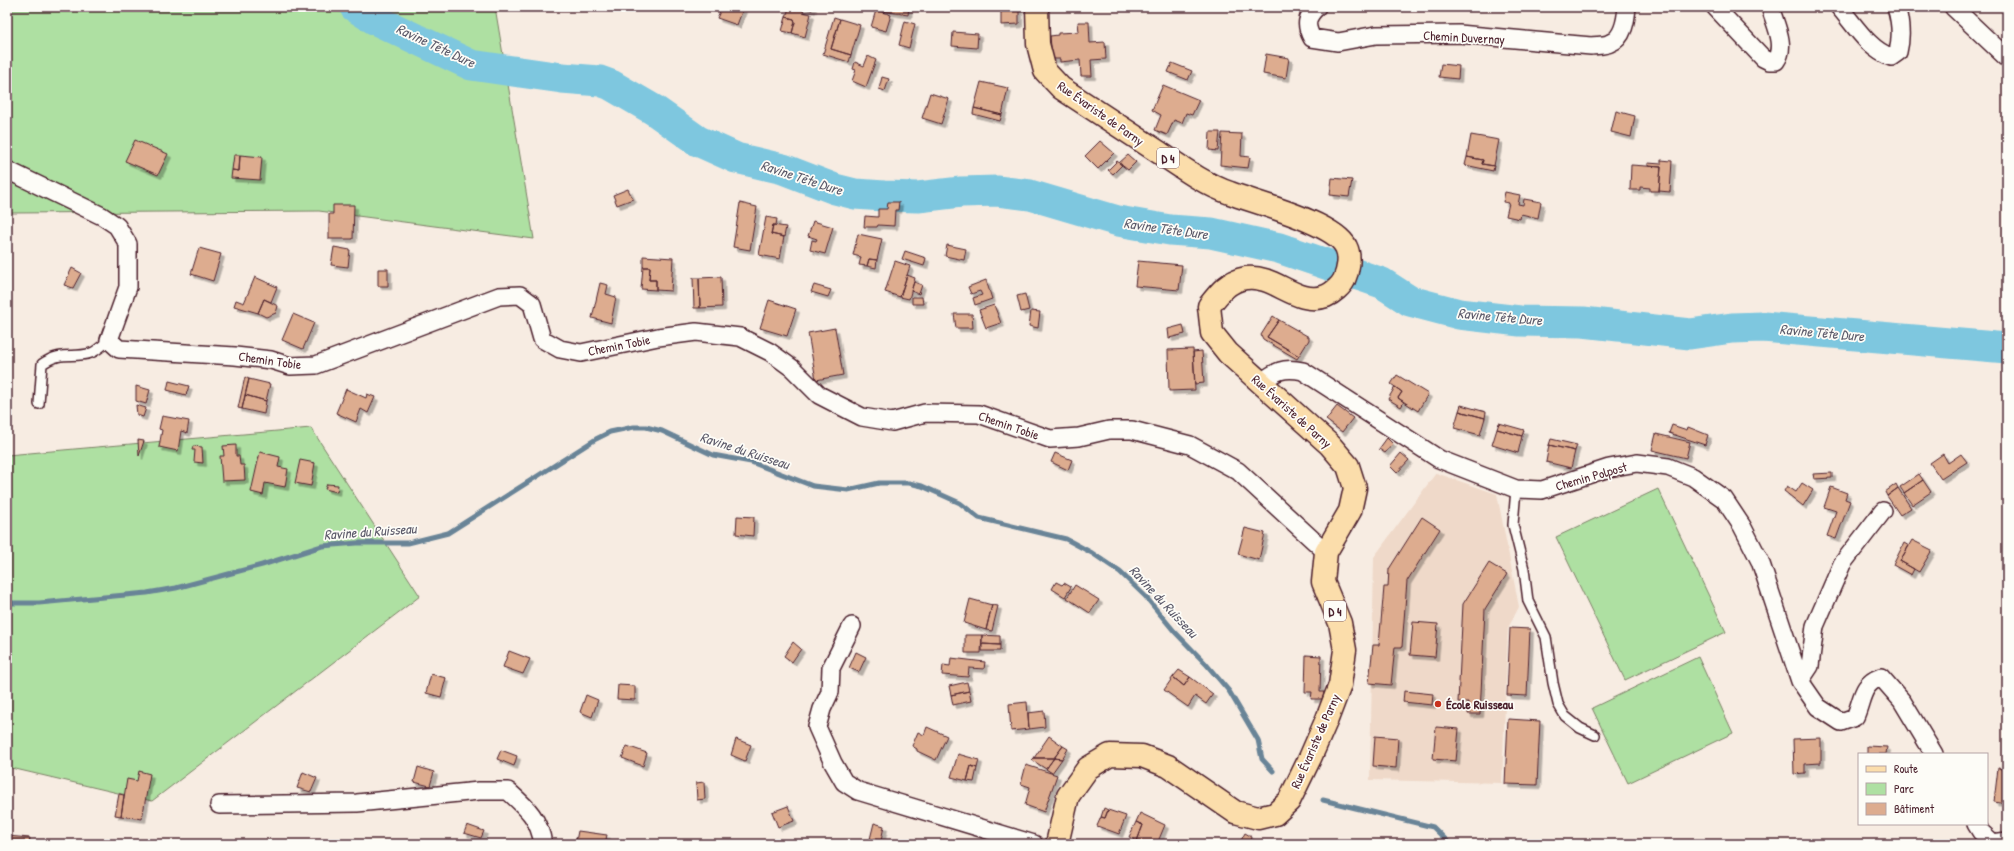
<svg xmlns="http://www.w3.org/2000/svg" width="2014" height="851" font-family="'Patrick Hand',sans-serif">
	<defs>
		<filter id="shadow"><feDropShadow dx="3.5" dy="3.5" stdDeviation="0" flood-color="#0004"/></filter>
	</defs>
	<rect width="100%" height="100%" fill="#f7ece2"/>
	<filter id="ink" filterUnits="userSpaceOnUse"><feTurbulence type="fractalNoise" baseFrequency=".025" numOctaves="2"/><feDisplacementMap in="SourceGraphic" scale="8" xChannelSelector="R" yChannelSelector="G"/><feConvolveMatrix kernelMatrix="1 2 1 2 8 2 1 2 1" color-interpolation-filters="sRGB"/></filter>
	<g filter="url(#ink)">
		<path fill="#efd9c9" d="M1436 473 1497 494 1519 607 1508 628 1502 783 1370 780 1374 557Z"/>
		<path fill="#aee0a2" stroke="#7c8066" d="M7 7H495L534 239 319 211 12 213 7 215Z
			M311 428 420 596 152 801 7 767V455Z
			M1658 489 1726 632 1625 680 1556 537Z
			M1698 657 1733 733 1628 783 1592 708Z"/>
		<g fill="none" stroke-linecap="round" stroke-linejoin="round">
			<path stroke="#698497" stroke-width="5" d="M7 603H39L147 593 176 588 262 565 322 546 357 543H408L448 533 596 439 610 432 634 427H646L662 431 713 455 751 462 813 486 848 490 879 483H909L922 486 960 503 979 518 1066 539 1092 553 1120 572 1145 596 1174 631 1206 664 1229 691 1258 740 1262 759 1273 771
				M1323 800 1433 827 1450 844"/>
			<path stroke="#7ec7df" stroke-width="31" d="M355 7 374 19 471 65 562 78 600 81 611 85 654 110 698 141 736 158 783 169 835 189 855 194 884 196 918 197 961 192 997 191 1030 195 1118 221 1170 230 1211 233 1279 248 1382 283 1410 301 1459 314 1520 321 1583 322 1690 334 1732 328 1763 327 2007 348"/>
		</g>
		<path fill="#ddac8f" stroke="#4a1f2b" filter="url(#shadow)" d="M722 7 743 9 737 25 717 18Z
			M797 7H813L812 10 804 8 803 12 811 14 805 37 792 33 795 22 794 19 786 17 789 8 796 10Z
			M883 7H909L908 15 882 11Z
			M1001 7H1019V24L1001 25Z
			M876 10 891 15 886 31 871 27Z
			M786 17 794 19 795 22 792 33 782 31Z
			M834 17 840 19 831 49 851 55 849 62 823 54Z
			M840 19 860 25 851 55 831 49Z
			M905 21 915 24 909 48 899 45Z
			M1078 22H1089L1090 43 1105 42 1106 59 1091 60 1092 76H1081L1080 60 1060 62V59H1052L1050 36 1058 35V33L1079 32Z
			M953 32 978 34 977 48 952 46Z
			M1266 54 1289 58 1286 78 1263 74Z
			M868 56 876 60 866 87 852 81 856 70 853 69 855 62 864 66Z
			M1172 63 1192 71 1188 80 1168 72Z
			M1441 64 1459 66 1458 79 1439 77Z
			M882 77 889 79 885 91 879 89Z
			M981 82 1008 88 1002 115 974 108Z
			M1163 85 1199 100 1192 115 1186 113 1182 123 1174 120 1167 135 1155 130 1161 115 1152 110Z
			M930 93 949 99 941 124 922 118Z
			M974 108 1002 115 1000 121 973 114Z
			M1616 111 1635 116 1631 137 1611 132Z
			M1210 132H1220L1218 151 1209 150Z
			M1222 133 1242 134 1241 156 1250 157 1248 168 1220 165Z
			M1471 135 1499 140 1494 166 1482 164 1483 160 1467 157Z
			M135 140 168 154 158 175 125 161Z
			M1100 141 1114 153 1098 169 1085 156Z
			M234 155H240L239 171 232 170Z
			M240 155 262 157 260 180 231 178 232 170 239 171Z
			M1128 155 1136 162 1128 170 1119 163Z
			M1467 157 1483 160 1482 164 1494 166 1493 171 1465 165Z
			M1661 160 1672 161 1670 192 1659 191 1661 167 1648 166V163L1661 164Z
			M1117 161 1122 165 1113 174 1108 170Z
			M1631 165 1661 167 1659 191H1650V188L1640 187V190H1630Z
			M1332 178 1352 180 1349 197 1330 195Z
			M628 189 633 199 617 205 613 195Z
			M1505 192 1520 195 1518 204 1523 205 1524 199 1541 202 1538 218 1521 214 1520 219 1506 216 1509 203 1503 202Z
			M888 202H899L898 210H895L894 226 878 225 877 227H864L865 216 878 217V209H887Z
			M740 203 757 207 750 250 733 247Z
			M333 205H354L353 239H329V214H333Z
			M766 217 777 219 776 225H773L771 234 784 237 780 259 759 255Z
			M813 221 833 227 825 254 810 250 812 240 816 241 817 239 808 236Z
			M773 225 786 227 784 237 771 234Z
			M858 234 882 239 877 260 869 259 867 266 859 265 861 257 853 255Z
			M947 245 966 249 964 260 945 256Z
			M334 247 350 250 348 267 331 265Z
			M199 248 221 254 213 281 191 274Z
			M905 251 926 258 924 266 902 259Z
			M643 256 673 258 671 291 656 290V280H649L650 267H643Z
			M869 259 877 260 876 268 867 266Z
			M895 261 910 266 900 297 885 292Z
			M1138 261 1182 265 1179 290 1135 286Z
			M643 267H650L649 280H656V290L641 289Z
			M72 268 81 273 73 288 64 285Z
			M378 269H388V286H378Z
			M907 275 915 278 909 299 900 297Z
			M255 277 277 287 271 302 264 299 258 313 234 306 236 300 244 303Z
			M721 277 722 307 700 308 699 278Z
			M693 278H699L700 308H694Z
			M986 280 992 299 975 305 973 298 982 295 980 291 971 294 968 287Z
			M914 282 922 285 919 294 911 291Z
			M600 283 608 285 606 294 616 297 611 323 592 318Z
			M814 285 831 290 828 297 811 292Z
			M1025 294 1029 310 1021 312 1017 296Z
			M912 297H922L923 304H912Z
			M264 299 278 306 276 313 266 317 258 313Z
			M769 300 796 309 787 336 760 328Z
			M994 305 1001 323 986 328 979 310Z
			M1031 311 1040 312 1038 328 1029 326Z
			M293 314 314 323 303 349 282 340Z
			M954 314H972L973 328H956Z
			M1273 316 1279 320 1267 337 1299 356 1297 359 1263 339 1261 335Z
			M1279 320 1309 337V340L1299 356 1267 337Z
			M1183 325 1185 334 1169 338 1168 329Z
			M835 328 843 375 816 380 808 333Z
			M1193 349 1195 390 1169 391 1168 350Z
			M1202 351 1204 383 1195 384 1193 352Z
			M1397 375 1428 394 1418 411 1398 398 1402 392 1391 384Z
			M245 377 249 379 242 409 238 408Z
			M249 379 270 384 266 401 245 395Z
			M169 381 189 386 186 395 167 390Z
			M136 386 150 390 146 404 136 401Z
			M1395 387 1402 392 1398 398 1404 402 1401 407 1388 399Z
			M346 389 366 398 367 394 375 397 368 413 361 409 356 422 336 413Z
			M245 395 266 401 264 414 242 409Z
			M136 405 146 408 143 417 137 415Z
			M1461 405 1486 412 1485 418 1459 411Z
			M1337 406 1353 418 1342 432 1326 420Z
			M1459 411 1485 418 1480 435 1454 428Z
			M162 416 189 421 187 433 181 431 178 451 159 447 162 430 159 429Z
			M1499 423 1524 430 1522 436 1497 429Z
			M1672 425 1687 430 1688 427 1708 435 1705 445 1669 433Z
			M1497 429 1522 436 1518 453 1492 445Z
			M1656 434 1690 442 1686 458 1652 450Z
			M1387 438 1393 444 1385 453 1379 449Z
			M1551 439 1577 445 1575 451 1549 445Z
			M138 440 144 441 139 456Z
			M236 445V456H239L240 465H244L245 480 222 481 220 456H224L223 446Z
			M1549 445 1575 451 1571 468 1546 462Z
			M193 446 202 447 203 463 194 462 195 450H192Z
			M260 452 280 457 278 467 288 469 285 487 265 483 263 495 251 492Z
			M1055 453 1072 460 1068 470 1051 462Z
			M1401 453 1409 460 1397 473 1390 466Z
			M1943 454 1948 463 1961 454 1967 462 1941 479 1930 463Z
			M300 460 315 463 311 486 295 483Z
			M1832 473V478L1814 479 1813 474Z
			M1919 474 1923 480 1904 493 1900 487Z
			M1923 480 1931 492 1912 505 1904 493Z
			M1802 483 1813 490 1803 506 1784 491 1787 486 1796 492Z
			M327 484 338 485 337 492 325 489Z
			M1896 484 1898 488 1887 496 1885 492Z
			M1831 487 1847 493 1845 499 1850 501 1836 539 1827 536 1836 511 1824 507Z
			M1898 488 1911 508 1900 515 1887 496Z
			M737 516 754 517 753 536 736 534Z
			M1422 517 1440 529 1407 581 1402 647H1395L1391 685 1369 683 1373 645H1379L1384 587H1388L1389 569Z
			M1245 528 1265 533 1259 560 1238 554Z
			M1912 540 1932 550 1919 572 1900 561Z
			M1904 543 1909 546 1900 561 1914 569 1911 575 1893 565Z
			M1489 563 1507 574 1485 609 1480 714H1468V702H1458L1463 604Z
			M1056 582 1062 585 1064 583 1071 587 1065 597 1052 589Z
			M1075 585 1099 600 1090 613 1067 598Z
			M970 599 992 605 986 630 964 623Z
			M992 605 998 606 992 631 986 630Z
			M1413 622 1438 624 1435 657 1410 655Z
			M1510 628 1530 629 1527 696 1507 695Z
			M965 635H982L981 653H965Z
			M982 635 1000 636V645L982 644Z
			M793 642 801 649 792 662 784 656Z
			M982 644 1000 645V651H982Z
			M509 651 530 659 523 674 503 667Z
			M856 652 866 657 859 672 849 668Z
			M1306 655 1321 656 1320 692H1324L1323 699H1311L1312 692H1305Z
			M951 658 985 662 984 669 969 668 968 677 942 675 943 665 950 666Z
			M1179 670 1190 677 1184 686 1173 677Z
			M431 674 446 678 441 697 426 693Z
			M1173 677 1184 686 1190 677 1213 694 1206 704 1195 696 1188 707 1164 690Z
			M967 682 969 691 951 695 949 686Z
			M618 685 635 686V700L617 699Z
			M969 691 971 701 953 705 951 695Z
			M1404 691 1433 694 1432 705 1403 702Z
			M586 695 598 700 592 717 580 712Z
			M1027 702 1029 729 1011 731 1009 704Z
			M1044 711 1045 727 1029 729 1028 713Z
			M1508 719 1540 721 1537 785 1505 784Z
			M927 727 947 736 936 760 917 751V749L912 746 918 732 924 735Z
			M1436 727 1459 729 1456 761 1433 759Z
			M1049 736 1063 746 1054 758H1034Z
			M1375 736 1398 738 1396 768 1373 766Z
			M1821 738V763L1805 764V773L1794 774 1793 739Z
			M736 739 751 745 745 761 731 755Z
			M627 746 647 753 643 766 622 758Z
			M1063 746 1068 749 1062 759 1054 758Z
			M1867 746 1887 747 1886 754H1867Z
			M501 750 517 756 514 766 497 759Z
			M958 754 979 760 977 768 971 766 967 781 951 777Z
			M1034 758H1054L1046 769 1032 760Z
			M1054 758 1062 759 1052 773 1046 769Z
			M1026 765 1057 775 1044 812 1025 805 1030 787 1021 784Z
			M971 766 977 768 974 782 967 781Z
			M418 767 434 772 430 786 414 782Z
			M1998 768 2007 770V804L1994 802Z
			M139 771 150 774 142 819 121 816 127 779 137 781Z
			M303 772 317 778 311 792 297 788Z
			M704 782 705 799 697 800 696 783Z
			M119 794 124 795 121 816 115 815Z
			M788 806 794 821 778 827 772 812Z
			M1104 808 1108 810 1105 818 1101 817Z
			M1108 810 1126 816 1119 834 1097 826 1101 817 1105 818Z
			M1140 813 1165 825 1157 844H1144L1137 841 1143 825 1136 822Z
			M1136 822 1143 825 1137 841 1129 837Z
			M874 823 884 826 881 841 870 839Z
			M467 825 484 831 481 838 464 833Z
			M578 831 607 835 605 844H581V841H576Z
			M1245 833 1252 837 1251 841 1255 844H1239Z
			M7 836 30 838 29 844H7Z"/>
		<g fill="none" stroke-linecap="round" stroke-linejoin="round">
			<g stroke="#4a1f2b" stroke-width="12">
				<path id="lane" d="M39 404 42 364C62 350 72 359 91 353 97 351 104 344 109 340
					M1516 489 1513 525 1524 569 1528 601 1546 637 1553 683 1558 704 1565 716 1580 728 1595 735"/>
			</g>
			<g stroke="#4a1f2b" stroke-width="20">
				<path id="street" d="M1317 7C1306 17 1305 25 1312 38L1338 42 1376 35 1459 34 1591 46C1597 45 1605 46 1610 43 1624 38 1626 19 1627 7
					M1715 7 1763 58 1769 61H1776C1787 46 1775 24 1770 7
					M1839 7C1854 24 1869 50 1891 57L1898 52C1902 36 1901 23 1896 7
					M1953 7 2007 58
					M7 170 102 216 117 226 128 244V287L109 340 119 349 235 356 271 360 290 366 316 365 499 296 520 295 532 304 542 339 560 349 581 353 658 337 696 332 740 337 770 352 792 368 819 395 862 417 892 422 925 413 979 414 1050 439 1079 437 1109 430H1132L1190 445 1238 471 1326 552
					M1260 383C1276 371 1283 367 1303 371L1439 459 1516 489 1542 490 1609 468 1637 463 1668 467 1693 477 1724 499 1742 526 1760 561 1800 681 1818 707 1841 722 1855 717C1863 699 1861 684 1881 677L1902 701 1934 754
					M852 626 831 668 830 692 822 709 817 727 833 763 844 782 858 791 1034 844
					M1800 681 1810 666 1815 626 1842 564 1883 511
					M219 805 357 803 479 791H508C527 808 539 818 543 844
					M1976 824 1981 832 1993 843 2007 841"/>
			</g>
			<g stroke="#4a1f2b" stroke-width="25">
				<path id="primary" d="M1037 7 1038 44 1045 71 1061 88C1093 109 1125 130 1157 151 1181 167 1204 184 1230 193 1256 203 1335 223 1346 247 1351 257 1348 271 1344 280 1341 286 1333 293 1326 296 1297 307 1275 274 1246 278 1228 281 1219 293 1209 306L1212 333 1228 353 1330 445 1348 466 1355 488 1350 511 1326 552 1323 582 1340 623 1345 650 1340 685 1327 719 1310 758 1289 801 1275 814 1258 818 1235 812 1168 766 1142 756 1110 755 1088 768 1068 796 1057 844"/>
			</g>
			<use href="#lane" stroke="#fdfcf7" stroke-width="9"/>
			<use href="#street" stroke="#fdfcf7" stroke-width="17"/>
			<use href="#primary" stroke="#fbddab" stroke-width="22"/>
		</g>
	</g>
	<circle fill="#c8321e" stroke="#fdfcf7" stroke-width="1.5" cx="1438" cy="704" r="4"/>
	<g text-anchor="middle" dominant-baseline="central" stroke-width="3.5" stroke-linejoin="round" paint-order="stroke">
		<g fill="#fdfcf7" stroke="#806168" stroke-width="1">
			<rect x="1157" y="148" width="22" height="20" rx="3"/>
			<rect x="1324" y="601" width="22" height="20" rx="3"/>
		</g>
		<g font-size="12" font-weight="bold" fill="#4a1f2b">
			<text x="1168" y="158">D 4</text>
			<text x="1335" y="611">D 4</text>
		</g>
		<g font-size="13" fill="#4a1f2b" stroke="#fdfcf7">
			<text transform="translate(1464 37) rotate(3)">Chemin Duvernay</text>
			<text transform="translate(1101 113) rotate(35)">Rue Évariste de Parny</text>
			<text transform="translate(619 345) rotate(-11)">Chemin Tobie</text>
			<text transform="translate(270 360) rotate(8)">Chemin Tobie</text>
			<text transform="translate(1292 411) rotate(42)">Rue Évariste de Parny</text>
			<text transform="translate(1009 425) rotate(19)">Chemin Tobie</text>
			<text transform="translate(1591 476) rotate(-16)">Chemin Polpost</text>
			<text transform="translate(1315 741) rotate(-66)">Rue Évariste de Parny</text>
		</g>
		<g font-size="13" font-weight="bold" fill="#4a1f2b" stroke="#fdfcf7" text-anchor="start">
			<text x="1446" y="704">École Ruisseau</text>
		</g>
		<g font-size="14" font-style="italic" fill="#5c5a6a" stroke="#fdfcf7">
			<text transform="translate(436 45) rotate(25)">Ravine Tête Dure</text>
			<text transform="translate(802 177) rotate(18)">Ravine Tête Dure</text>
			<text transform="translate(1166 228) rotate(8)">Ravine Tête Dure</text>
			<text transform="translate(1500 316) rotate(5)">Ravine Tête Dure</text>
			<text transform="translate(1822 332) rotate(5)">Ravine Tête Dure</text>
			<text transform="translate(745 450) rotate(18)">Ravine du Ruisseau</text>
			<text transform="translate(370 531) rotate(-4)">Ravine du Ruisseau</text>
			<text transform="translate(1164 601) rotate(47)">Ravine du Ruisseau</text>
		</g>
	</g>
	<rect width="2014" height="851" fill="none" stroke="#fdfcf7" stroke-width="24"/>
	<rect x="12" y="12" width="1990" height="827" fill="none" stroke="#4a1f2b" stroke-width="1.5" filter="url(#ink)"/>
	<rect x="1858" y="753" width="130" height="72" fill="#fdfcf7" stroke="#b5a4a5"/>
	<rect x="1866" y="766" width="20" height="6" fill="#fbddab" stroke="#b5a4a5"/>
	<text x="1894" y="773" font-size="12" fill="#4a1f2b">Route</text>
	<rect x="1866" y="783" width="20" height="12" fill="#aee0a2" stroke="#b5a4a5"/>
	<text x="1894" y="793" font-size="12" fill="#4a1f2b">Parc</text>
	<rect x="1866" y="803" width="20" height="12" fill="#ddac8f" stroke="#b5a4a5"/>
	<text x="1894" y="813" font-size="12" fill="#4a1f2b">Bâtiment</text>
</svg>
